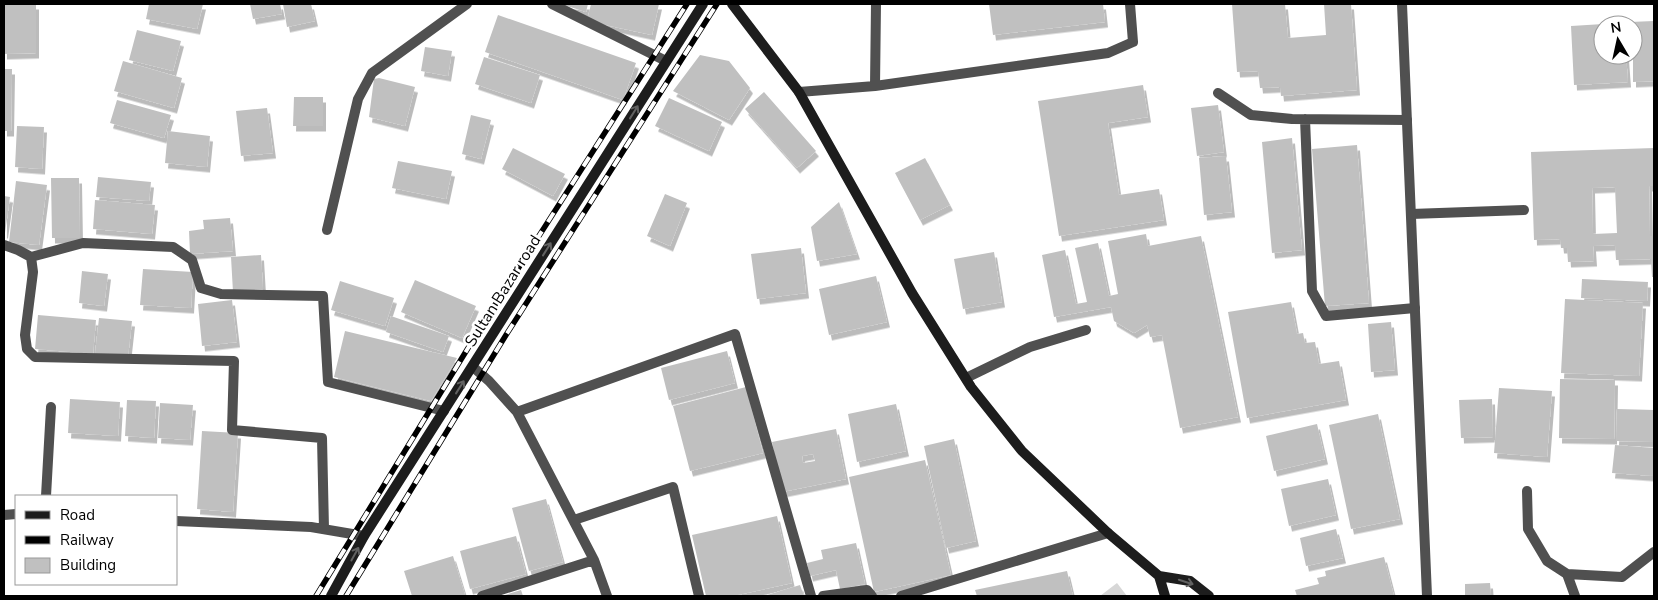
<svg xmlns="http://www.w3.org/2000/svg" width="1658" height="600" font-family="'Nunito Sans',sans-serif">
	<defs>
		<filter id="shadow"><feDropShadow dx="3" dy="5.5" stdDeviation="0" flood-color="#0004"/></filter>
	</defs>
	<rect width="100%" height="100%" fill="#fff"/>
	<path fill="#d7d7d7" d="M1117 583 1127 596H1100Z"/>
	<path fill="#c0c0c0" fill-rule="evenodd" filter="url(#shadow)" d="M4 4H36V53L4 54Z
		M149 4H203L197 29 146 19Z
		M250 4H280L282 14 253 19Z
		M283 4H311L315 21 287 27Z
		M561 4H588L586 12Z
		M591 4H659L652 35 587 21Z
		M989 4H1103L1105 22 993 35Z
		M1232 4H1285L1288 38 1326 35 1324 4H1351L1357 90 1281 96 1280 87 1260 88 1258 71 1237 72Z
		M498 15 636 63 623 100 485 52Z
		M1654 21V81L1633 82V25H1631L1630 22Z
		M1603 24V55H1626L1628 82 1574 85 1571 26Z
		M137 30 181 41 173 71 129 60Z
		M425 47 452 51 448 76 421 71Z
		M700 55 729 61 750 88 729 120 673 91Z
		M484 57 540 75 531 103 475 84Z
		M123 61 182 78 174 108 114 91Z
		M4 69H12L11 131H4Z
		M379 78 415 87 405 126 369 117 374 79Z
		M1143 85 1148 117 1108 123 1119 195 1159 189 1164 220 1059 236 1038 101Z
		M764 92 816 151 797 168 745 109Z
		M294 97H323V126H293Z
		M669 98 722 122 709 151 655 126Z
		M117 100 171 115 164 138 110 123Z
		M1218 105 1224 152 1197 156 1191 108Z
		M267 108 273 153 241 156 236 111Z
		M471 115 491 120 481 159 462 154Z
		M17 126 44 127 42 169 15 167Z
		M168 131 210 136 207 167 165 163Z
		M1292 138 1302 250 1272 253 1262 142Z
		M1357 145 1369 303 1325 306 1312 149Z
		M513 148 565 174 553 196 502 169Z
		M1654 148V186H1649L1650 236H1654V277H1652L1651 259 1616 260 1615 245 1593 246 1594 261 1568 262 1567 248H1561L1560 239 1534 240 1531 152ZM1615 187 1617 233 1593 234 1592 188Z
		M1226 156 1232 212 1204 215 1199 158Z
		M925 158 950 205 920 220 895 173Z
		M398 161 452 171 446 199 392 188Z
		M98 177 151 182 149 201 96 197Z
		M51 178H79L80 238H52Z
		M16 181 47 185 39 245 9 242Z
		M665 194 687 203 670 246 647 236Z
		M4 196 10 197 5 233H4Z
		M95 200 155 205 152 234 93 229Z
		M839 202 857 254 817 261 811 227Z
		M230 218 233 251 190 254 189 231 204 229 203 220Z
		M1146 234 1148 246 1201 236 1238 417 1180 428 1162 335 1150 337 1147 325 1134 333 1114 321 1111 307 1054 317 1042 255 1065 250 1076 304 1087 302 1075 248 1098 243 1109 296 1118 294 1108 241Z
		M801 248 806 293 757 299 751 254Z
		M994 252 1002 302 963 309 954 259Z
		M261 255 263 289 233 292 231 257Z
		M143 269 193 272 191 308 140 305Z
		M82 271 108 274 104 306 79 303Z
		M876 276 887 322 829 335 819 289Z
		M1582 279 1648 282 1647 301 1581 298Z
		M415 280 476 306 462 338 401 312Z
		M340 281 394 298 385 326 331 310Z
		M1565 299 1643 303 1639 376 1561 373Z
		M232 300 237 342 202 346 198 304Z
		M1291 302 1297 334 1303 333 1305 343 1315 342 1319 364 1339 361 1346 400 1247 418 1228 312Z
		M38 315 96 320 93 354 35 349Z
		M391 316 449 336 443 352 386 332Z
		M99 318 132 321 128 357 95 354Z
		M1391 322 1395 370 1371 372 1368 324Z
		M345 331 457 358 431 401 334 377Z
		M727 351 735 383 669 400 661 368Z
		M1560 379 1615 380 1614 439 1559 438Z
		M746 387 763 453 690 471 673 406Z
		M1499 388 1552 391 1547 457 1494 453Z
		M70 399 120 402 118 436 68 433Z
		M1492 399 1493 437 1461 438 1459 400Z
		M127 400 156 401 154 438 125 436Z
		M160 403 193 405 190 440 158 438Z
		M896 404 906 451 857 462 848 414Z
		M1617 409 1654 410V442L1616 441Z
		M1378 414 1400 519 1351 529 1329 425Z
		M1317 424 1325 459 1274 471 1266 436Z
		M836 429 846 479 782 492 772 442ZM813 454 815 461 803 463 802 456Z
		M202 431 238 433 233 512 197 509Z
		M954 439 976 541 946 548 924 446Z
		M1615 445 1654 448V476L1612 473Z
		M925 460 951 575 874 592 849 477Z
		M1328 479 1336 515 1289 526 1281 489Z
		M546 499 563 562 529 571 512 508Z
		M777 516 792 583 733 596H706L692 535Z
		M1336 529 1343 558 1306 566 1300 538Z
		M516 536 526 574 470 589 460 551Z
		M856 543 865 584 840 589 836 570 810 576 807 563 823 559 821 550Z
		M453 556 465 595 460 596H412L404 571Z
		M1384 557 1394 596H1297L1295 590 1319 584 1317 578 1326 576 1325 571Z
		M1067 571 1073 596H977L975 590Z
		M1490 583 1491 596H1465V584Z
		M800 585 804 596H764Z
		M521 590 523 596H502Z"/>
	<g fill="none" stroke-linecap="round" stroke-linejoin="round">
		<path stroke="#505050" stroke-width="10" d="M1218 93 1251 115 1292 119 1407 120
			M1305 119 1312 291 1326 316 1415 308
			M1411 214 1524 210
			M966 378 1030 347 1086 330
			M1527 491 1528 529 1547 561 1567 574 1622 577 1654 552
			M1567 574 1575 596"/>
		<path stroke="#505050" stroke-width="10" d="M552 4 666 61
			M1402 4 1427 596
			M875 86 876 4
			M799 92 875 86 1108 53 1133 42 1130 4
			M327 230 358 99 372 73 467 4
			M4 245 18 250 31 257 33 272 25 335 27 349 35 357 234 361 232 430 322 438 324 529
			M31 257 83 243 173 247 192 260 201 288 221 294 323 296 328 382 444 411
			M473 367 489 381 517 412 594 560 482 596
			M517 412 735 334 811 596
			M46 496 51 407
			M4 515 16 514
			M574 520 673 487 699 596
			M176 521 311 527 364 536
			M594 560 607 596
			M823 596 867 590 872 596
			M901 596 1108 533"/>
		<path stroke="#1d1d1d" stroke-width="10" d="M732 4 799 92 912 293 971 387 1022 451 1108 533 1159 576 1190 581 1209 596
			M1159 576 1165 596
			M331 596 364 536 703 4"/>
		<g stroke="#000" stroke-width="5.5">
			<path id="rail" d="M316 596 484 322 687 4
				M346 596 506 335 717 4"/>
		</g>
		<use href="#rail" stroke="#fff" stroke-width="4" stroke-dasharray="11" stroke-linecap="butt"/>
	</g>
	<defs><path id="oneway-shaft" d="M-6 0H5M1.5-3L5.5 0L1.5 3" fill="none" stroke-width="1.6" stroke-linecap="round" stroke-linejoin="round" transform="scale(1.25)"/></defs>
	<g stroke="#616161">
		<use href="#oneway-shaft" transform="translate(634 112) rotate(-58)"/>
		<use href="#oneway-shaft" transform="translate(547 249) rotate(-58)"/>
		<use href="#oneway-shaft" transform="translate(460 387) rotate(-58)"/>
		<use href="#oneway-shaft" transform="translate(355 554) rotate(-61)"/>
		<use href="#oneway-shaft" transform="translate(1186 582) rotate(18)"/>
	</g>
	<g text-anchor="middle" dominant-baseline="central" stroke-width="5" stroke-linejoin="round" paint-order="stroke">
		<g font-size="16" fill="#000" stroke="#fff">
			<text transform="translate(503 291) rotate(-58)">Sultan Bazar road</text>
		</g>
	</g>
	<rect width="1658" height="600" fill="none" stroke="#000000" stroke-width="10"/>
	<rect x="15" y="495" width="162" height="90" fill="#ffffff" stroke="#999999"/>
	<rect x="25" y="511" width="25" height="8" fill="#1d1d1d" stroke="#999999"/>
	<text x="60" y="520" font-size="15" fill="#000000">Road</text>
	<rect x="25" y="536" width="25" height="8" fill="#000000" stroke="#999999"/>
	<text x="60" y="545" font-size="15" fill="#000000">Railway</text>
	<rect x="25" y="558" width="25" height="15" fill="#c0c0c0" stroke="#999999"/>
	<text x="60" y="570" font-size="15" fill="#000000">Building</text>
	<g transform="translate(1618 40) rotate(351)"><circle r="24" fill="#ffffff" stroke="#999999"/>
	<path d="M0-4L9 19L0 12L-9 19Z" fill="#000000"/>
	<text y="-8" font-size="14" font-weight="bold" text-anchor="middle" fill="#000000">N</text>
	</g>
</svg>
